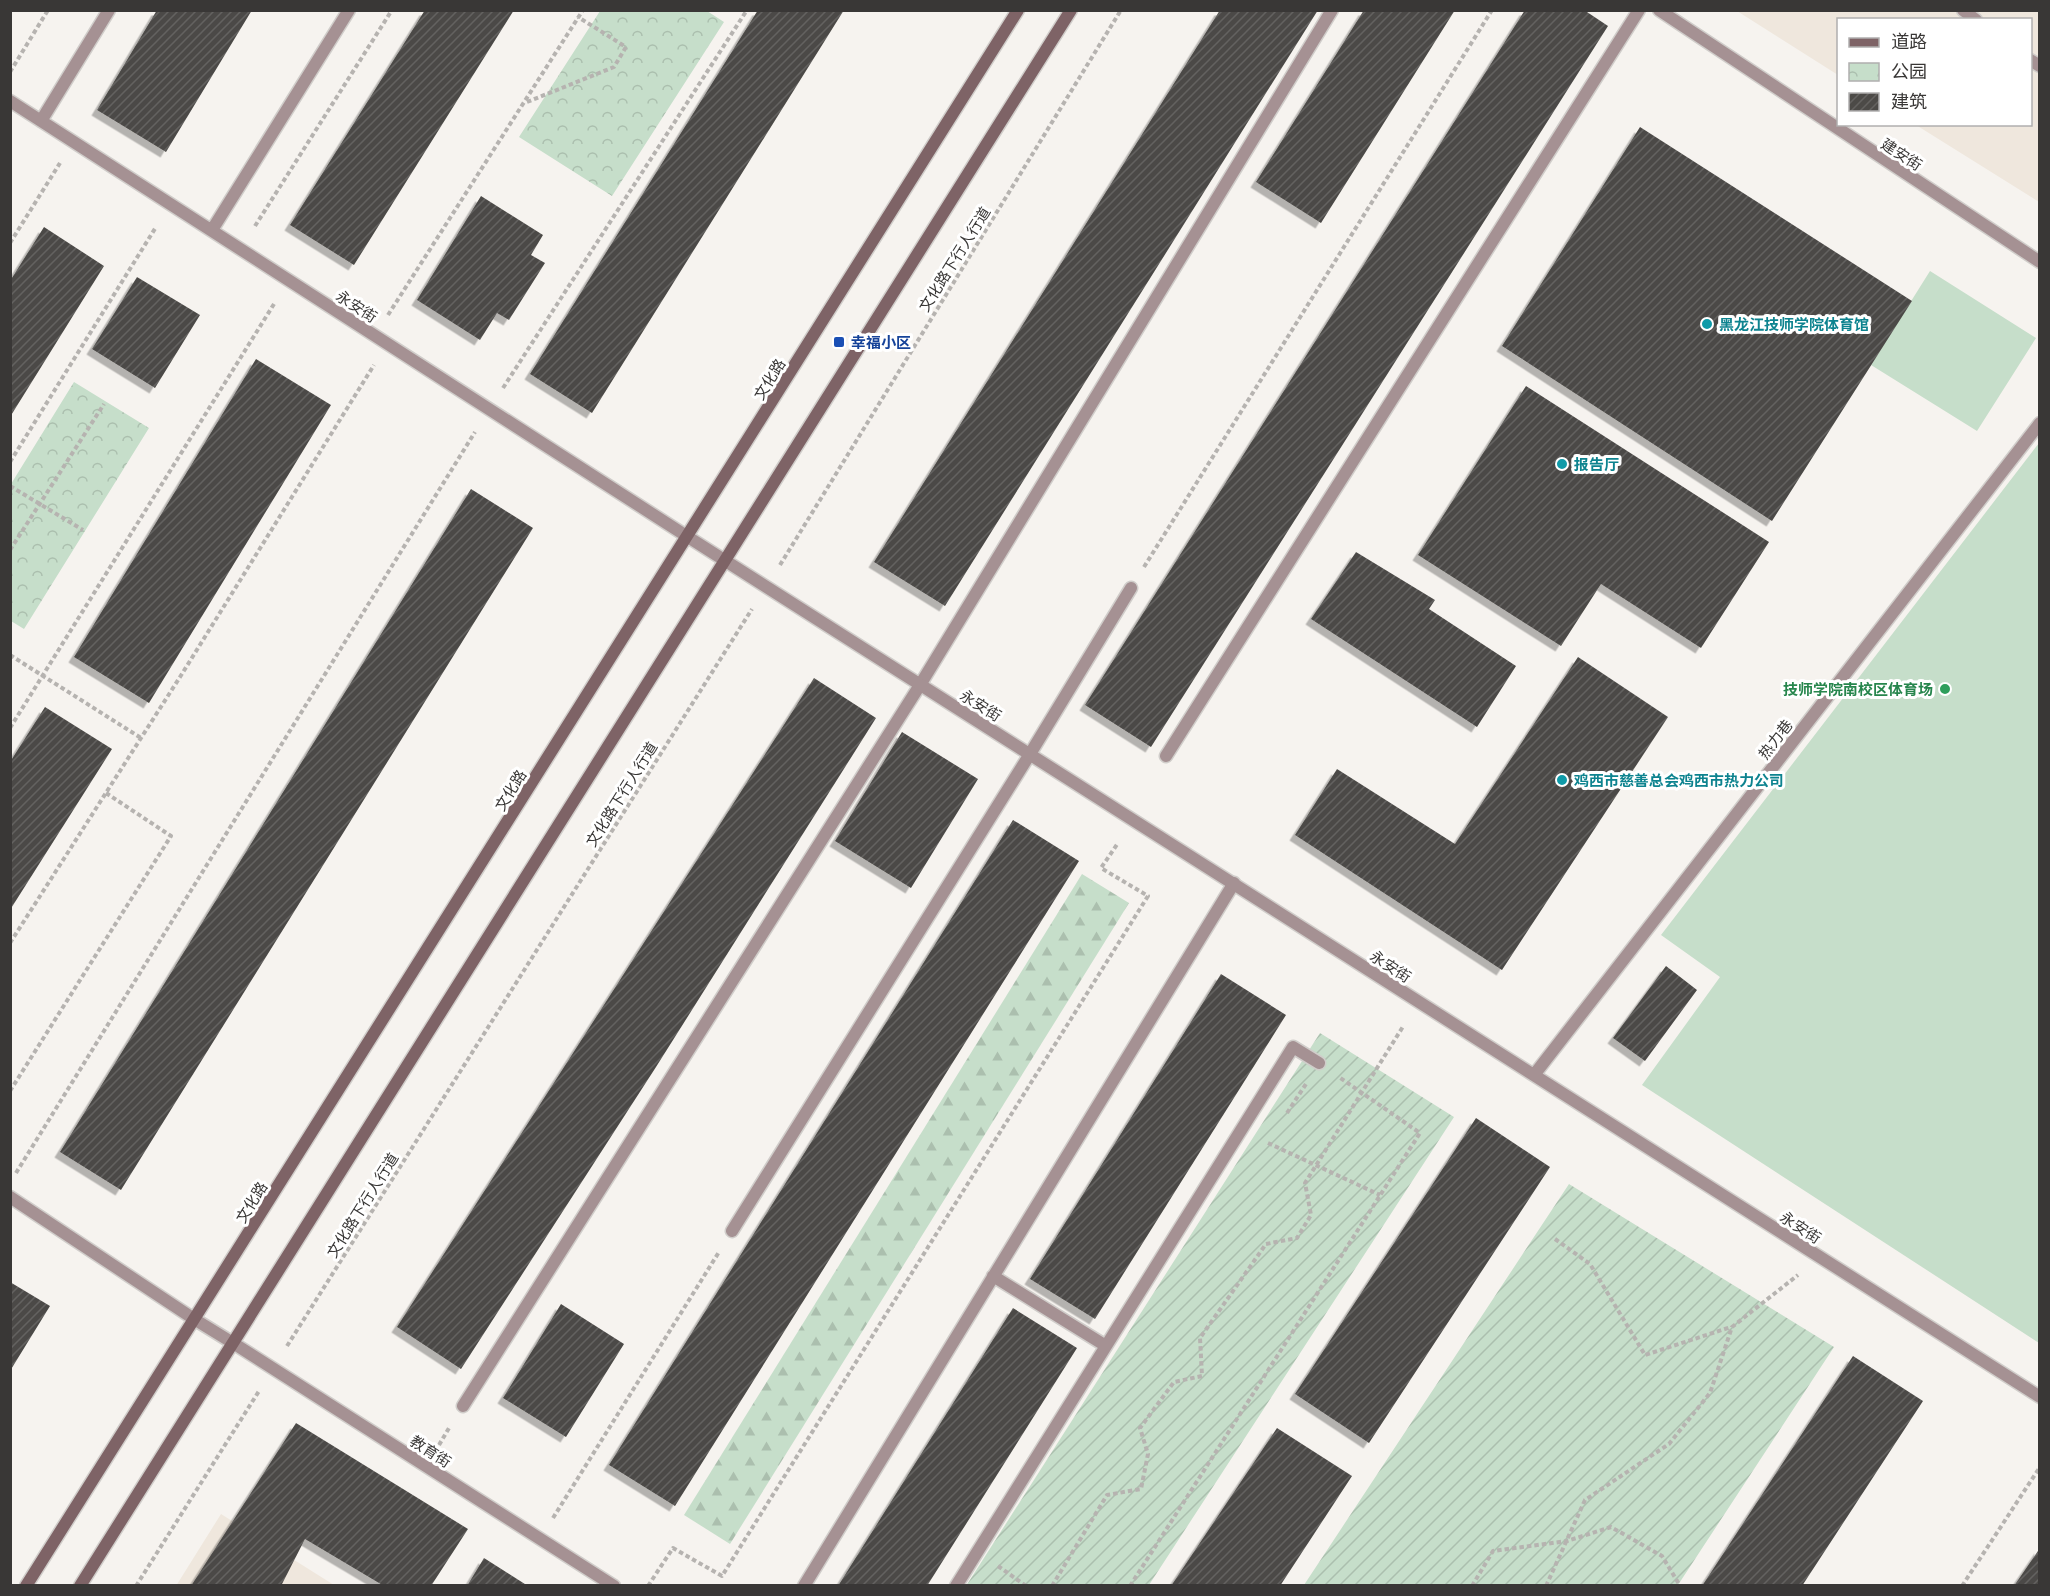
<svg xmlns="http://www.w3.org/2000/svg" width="2050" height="1596" font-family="Lato,'Noto Sans SC',sans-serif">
	<defs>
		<pattern id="forest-firs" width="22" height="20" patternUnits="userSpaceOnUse" patternTransform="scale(1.5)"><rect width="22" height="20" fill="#c6deca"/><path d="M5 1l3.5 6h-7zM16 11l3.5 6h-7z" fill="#abbfae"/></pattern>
		<pattern id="park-crowns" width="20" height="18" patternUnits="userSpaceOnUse" patternTransform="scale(1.5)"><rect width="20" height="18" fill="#c6deca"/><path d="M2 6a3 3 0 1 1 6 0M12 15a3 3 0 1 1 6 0" fill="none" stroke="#abbfae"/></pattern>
		<pattern id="garden-furrows" width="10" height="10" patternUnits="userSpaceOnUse" patternTransform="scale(1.5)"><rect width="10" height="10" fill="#c6deca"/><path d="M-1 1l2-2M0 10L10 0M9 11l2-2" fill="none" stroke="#abbfae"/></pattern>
		<pattern id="building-hatch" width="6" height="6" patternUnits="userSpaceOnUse" patternTransform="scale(1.5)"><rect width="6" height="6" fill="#4c4a47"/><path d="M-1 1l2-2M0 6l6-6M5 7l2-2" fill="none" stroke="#646260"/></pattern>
		<filter id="shadow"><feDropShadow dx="-5.5" dy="5.5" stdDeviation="0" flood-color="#0004"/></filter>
	</defs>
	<rect width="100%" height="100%" fill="#f6f3ef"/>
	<path fill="#efe7dd" d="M1737 11H2039V202L1916 125 2030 124V20H1838V75Z
		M221 1514 334 1585 176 1586Z"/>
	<path fill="#c6deca" d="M1930 271 2036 338 1977 431 1871 365Z
		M2039 443V1343L1642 1085 1720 977 1661 935Z"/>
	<path fill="url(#forest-firs)" d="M1082 874 1129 903 730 1544 684 1515Z"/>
	<path fill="url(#park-crowns)" d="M600 11H707L724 22 612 196 519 137Z
		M74 382 149 428 24 629 11 621V484Z"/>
	<path fill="url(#garden-furrows)" d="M1320 1033 1454 1117 1149 1585 966 1586Z
		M1569 1184 1834 1347 1678 1585H1304Z"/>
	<path fill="url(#building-hatch)" filter="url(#shadow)" d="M157 10H252L166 152 97 110Z
		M425 10H514L354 265 290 225Z
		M758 10H844L592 413 530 374Z
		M1220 10H1318L945 606 874 562Z
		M1364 10H1455L1321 223 1256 182Z
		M1525 10H1584L1608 26 1151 747 1085 705Z
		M1640 127 1912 301 1772 521 1502 346Z
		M481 196 543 235 531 255 545 263 509 320 497 313 480 340 417 300Z
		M44 227 104 266 10 417V281Z
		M137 277 200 315 155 388 92 349Z
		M256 359 331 405 149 703 74 657Z
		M1526 386 1769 542 1701 648 1601 584 1561 646 1418 555Z
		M471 489 533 528 121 1190 60 1152Z
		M1356 552 1435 600 1429 609 1516 666 1477 727 1311 619Z
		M1578 657 1668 717 1502 970 1295 835 1337 769 1455 844Z
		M814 678 876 718 656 1067 461 1369 397 1327Z
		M45 707 112 749 10 910V762Z
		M902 732 978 779 911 888 835 841Z
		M1013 820 1079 861 675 1506 609 1465Z
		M1666 966 1697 990 1645 1061 1613 1038Z
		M1221 974 1286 1015 1095 1319 1030 1279Z
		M1476 1118 1550 1167 1369 1443 1295 1394Z
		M10 1282 50 1306 10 1371Z
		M561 1304 624 1344 566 1437 503 1398Z
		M1013 1308 1077 1348 927 1586H838Z
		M1853 1356 1923 1401 1802 1586H1702Z
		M296 1423 468 1529 431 1586H384L305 1539 281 1586H191Z
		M1277 1428 1352 1476 1280 1586H1171Z
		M2040 1548V1586H2014Z
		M484 1558 528 1586H467Z"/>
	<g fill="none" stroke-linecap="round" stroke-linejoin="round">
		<g stroke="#d0cdca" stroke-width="15">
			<path id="service" d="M1963 10 1976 20
				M2030 60 2040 66
				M1166 756 1639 10
				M732 1231 1030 754 1131 588
				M993 1276 1106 1346
				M463 1406 920 685 1332 10
				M804 1586 1234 883
				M956 1586 1293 1047 1319 1063"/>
		</g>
		<g stroke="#d0cdca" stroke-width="15">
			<path id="minor" d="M1659 10 2040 262
				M10 101 688 537 2040 1397
				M41 121 109 10
				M212 230 349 10
				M1534 1075 2040 423
				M10 1197 194 1319
				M233 1343 614 1586"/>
		</g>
		<g stroke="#d0cdca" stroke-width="15">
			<path id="tertiary" d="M194 1319 233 1343"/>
		</g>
		<g stroke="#d0cdca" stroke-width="15">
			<path id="secondary" d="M26 1586 1018 10
				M80 1586 1071 10"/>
		</g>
		<path stroke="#b6b3b0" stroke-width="4" stroke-dasharray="4.5 3" stroke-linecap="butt" d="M10 72 48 10
			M527 102 614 67 626 47 578 17
			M255 226 392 10
			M10 243 60 163
			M388 315 583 10
			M503 388 747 10
			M10 462 156 227
			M10 486 83 530
			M10 550 104 404
			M780 565 1121 10
			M1144 567 1492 10
			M10 655 141 738
			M10 728 274 304
			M10 943 180 677 374 365
			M10 1091 171 836 106 793
			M1287 1113 1306 1084
			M1268 1143 1380 1195
			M16 1173 475 432
			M1555 1239 1590 1264 1645 1355 1731 1327
			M287 1346 752 609
			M439 1445 449 1428
			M553 1518 719 1252
			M998 1566 1026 1586
			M136 1586 259 1391
			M648 1586 673 1548 722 1576 1148 896 1101 868 1118 843
			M1052 1586 1107 1495 1141 1489 1148 1454 1140 1428 1174 1382 1202 1376 1200 1338 1266 1244 1297 1238 1311 1215 1305 1183 1404 1025
			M1130 1586 1420 1133 1339 1077
			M1472 1586 1493 1551 1567 1541 1611 1527 1662 1556 1679 1584
			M1546 1586 1585 1500 1669 1444 1710 1393 1732 1327 1798 1275
			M1962 1586 2040 1467"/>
		<use href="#service" stroke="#a59193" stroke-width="12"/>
		<use href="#minor" stroke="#a59193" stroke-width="12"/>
		<use href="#tertiary" stroke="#a59193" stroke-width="12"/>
		<use href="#secondary" stroke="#7e6366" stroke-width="12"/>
	</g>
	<g fill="#0f9aa8" stroke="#fff" stroke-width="2">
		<circle cx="1707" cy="324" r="6"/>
		<circle cx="1562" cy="464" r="6"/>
		<circle cx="1562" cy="780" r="6"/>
	</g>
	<rect fill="#1a4fb4" stroke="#fff" stroke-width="2" x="833" y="336" width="12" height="12" rx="3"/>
	<circle fill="#2e9e5b" stroke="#fff" stroke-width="2" cx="1945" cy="689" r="6"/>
	<g text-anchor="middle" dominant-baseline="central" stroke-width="6" stroke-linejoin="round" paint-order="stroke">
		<g font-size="15" fill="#393736" stroke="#fff">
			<text transform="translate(1902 154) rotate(33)">建安街</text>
			<text transform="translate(954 259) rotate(-58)">文化路下行人行道</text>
			<text transform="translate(357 306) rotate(33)">永安街</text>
			<text transform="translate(769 379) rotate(-58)">文化路</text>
			<text transform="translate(981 705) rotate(32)">永安街</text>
			<text transform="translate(1775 739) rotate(-52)">热力巷</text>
			<text transform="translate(510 790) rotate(-58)">文化路</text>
			<text transform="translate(621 794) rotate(-58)">文化路下行人行道</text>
			<text transform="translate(1391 966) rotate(33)">永安街</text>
			<text transform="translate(251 1202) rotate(-58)">文化路</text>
			<text transform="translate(362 1205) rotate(-58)">文化路下行人行道</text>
			<text transform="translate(1801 1227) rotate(33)">永安街</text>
			<text transform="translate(431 1451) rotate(33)">教育街</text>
		</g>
		<g font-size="15" font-weight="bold" fill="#0d838f" stroke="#fff" text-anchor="start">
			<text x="1719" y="324">黑龙江技师学院体育馆</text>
			<text x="1574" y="464">报告厅</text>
			<text x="1574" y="780">鸡西市慈善总会鸡西市热力公司</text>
		</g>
		<g font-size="15" font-weight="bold" fill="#164399" stroke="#fff" text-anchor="start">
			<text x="851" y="342">幸福小区</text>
		</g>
		<g font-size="15" font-weight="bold" fill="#27864d" stroke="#fff" text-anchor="end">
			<text x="1933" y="689">技师学院南校区体育场</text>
		</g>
	</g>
	<rect width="2050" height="1596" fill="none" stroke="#393736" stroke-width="24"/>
	<rect x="1837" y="18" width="195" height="108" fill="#ffffff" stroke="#b0afaf" stroke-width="1.5"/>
	<rect x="1849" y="38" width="30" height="9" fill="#7e6366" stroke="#b0afaf" stroke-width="1.5"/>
	<text x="1891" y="48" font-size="18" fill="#393736">道路</text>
	<rect x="1849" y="63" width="30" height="18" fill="url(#park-crowns)" stroke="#b0afaf" stroke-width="1.5"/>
	<text x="1891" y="78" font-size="18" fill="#393736">公园</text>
	<rect x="1849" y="93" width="30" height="18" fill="url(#building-hatch)" stroke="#b0afaf" stroke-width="1.5"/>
	<text x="1891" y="108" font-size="18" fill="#393736">建筑</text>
</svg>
